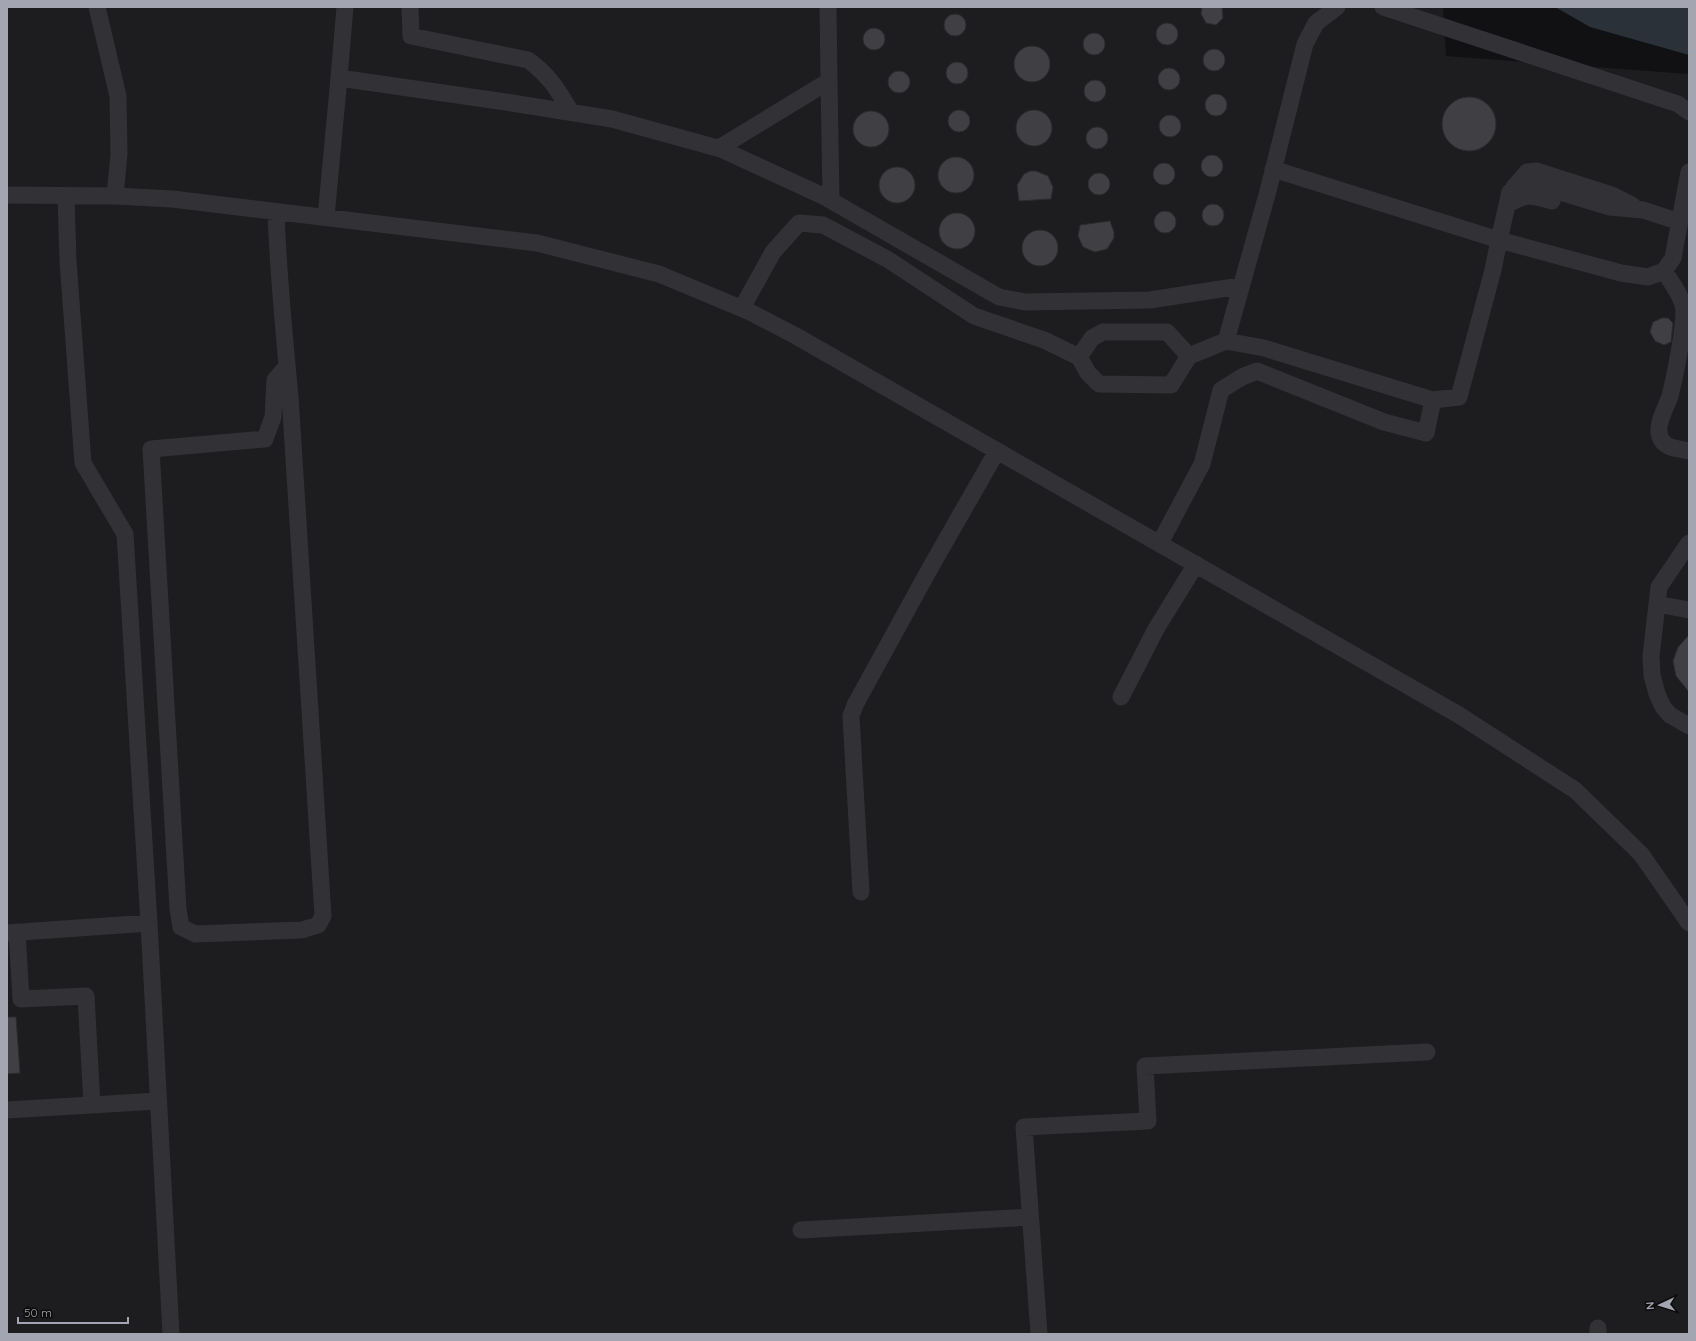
<svg xmlns="http://www.w3.org/2000/svg" width="1696" height="1341" font-family="Quicksand,sans-serif">
	<rect width="100%" height="100%" fill="#111012"/>
	<path fill="#1d1c1e" d="M7 7H1443L1446 56 1689 74V1334H7Z"/>
	<path fill="#2b3139" d="M1555 7H1689V55L1590 27Z"/>
	<path fill="#404044" stroke="#2b2b2d" d="M1202 7H1222L1223 18 1216 25 1206 23 1201 14Z
		M944 25a11 11 0 1 1 22 0a11 11 0 1 1-22 0Z
		M1156 34a11 11 0 1 1 22 0a11 11 0 1 1-22 0Z
		M863 39a11 11 0 1 1 22 0a11 11 0 1 1-22 0Z
		M1083 44a11 11 0 1 1 22 0a11 11 0 1 1-22 0Z
		M1014 64a18 18 0 1 1 36 0a18 18 0 1 1-36 0Z
		M1203 60a11 11 0 1 1 22 0a11 11 0 1 1-22 0Z
		M946 73a11 11 0 1 1 22 0a11 11 0 1 1-22 0Z
		M1158 79a11 11 0 1 1 22 0a11 11 0 1 1-22 0Z
		M888 82a11 11 0 1 1 22 0a11 11 0 1 1-22 0Z
		M1084 91a11 11 0 1 1 22 0a11 11 0 1 1-22 0Z
		M1205 105a11 11 0 1 1 22 0a11 11 0 1 1-22 0Z
		M1442 124a27 27 0 1 1 54 0a27 27 0 1 1-54 0Z
		M948 121a11 11 0 1 1 22 0a11 11 0 1 1-22 0Z
		M1016 128a18 18 0 1 1 36 0a18 18 0 1 1-36 0Z
		M853 129a18 18 0 1 1 36 0a18 18 0 1 1-36 0Z
		M1159 126a11 11 0 1 1 22 0a11 11 0 1 1-22 0Z
		M1086 138a11 11 0 1 1 22 0a11 11 0 1 1-22 0Z
		M1201 166a11 11 0 1 1 22 0a11 11 0 1 1-22 0Z
		M938 175a18 18 0 1 1 36 0a18 18 0 1 1-36 0Z
		M1153 174a11 11 0 1 1 22 0a11 11 0 1 1-22 0Z
		M879 185a18 18 0 1 1 36 0a18 18 0 1 1-36 0Z
		M1030 171H1036L1048 176 1053 187 1051 199 1019 201 1017 185 1024 174Z
		M1088 184a11 11 0 1 1 22 0a11 11 0 1 1-22 0Z
		M1202 215a11 11 0 1 1 22 0a11 11 0 1 1-22 0Z
		M1154 222a11 11 0 1 1 22 0a11 11 0 1 1-22 0Z
		M939 231a18 18 0 1 1 36 0a18 18 0 1 1-36 0Z
		M1110 221 1114 232V238L1107 249 1095 252 1083 247 1078 236 1080 225Z
		M1022 248a18 18 0 1 1 36 0a18 18 0 1 1-36 0Z
		M1662 318H1668L1673 323 1671 342 1664 345 1655 341 1650 332 1653 322Z
		M1689 635V692L1676 676 1673 661 1678 647Z
		M7 1017H16L20 1073 7 1074Z"/>
	<g fill="none" stroke-linecap="round" stroke-linejoin="round">
		<path stroke="#323236" stroke-width="17" d="M97 7 118 96 119 154 115 196
			M410 7 411 36 528 60C549 75 558 90 571 112
			M828 7 829 81
			M1337 7 1316 23 1305 44 1268 191 1226 341 1264 348 1433 400 1459 397 1493 270 1499 240 1621 273 1648 277 1664 271 1673 258 1689 172
			M1383 7 1678 104 1689 112
			M339 78 345 7
			M719 148 829 81 831 200
			M1273 169 1499 240 1510 192 1520 183 1534 184 1610 207 1643 210 1680 222
			M1514 187 1527 172 1537 171 1612 195 1632 205
			M7 195 115 196 172 199 537 243 659 274 750 312 796 336 1459 715 1575 790 1641 854 1689 923
			M66 196 68 261 83 463 125 534 149 923 171 1334
			M1507 205C1526 193 1531 195 1552 201
			M276 212C278 274 284 334 290 396L323 916 318 925 302 930 195 934 181 927 178 909 151 449 265 439 273 417 275 380 287 366
			M326 217 339 78 512 103 612 119 721 149 823 196 999 297 1025 302 1150 300 1240 286
			M1664 271C1671 282 1680 293 1683 305 1687 319 1674 380 1670 396 1666 409 1652 429 1663 442 1669 449 1681 449 1689 451
			M742 308 773 252 799 223 823 225 887 259 974 316 1044 340 1079 357 1088 373 1099 384 1171 385 1189 356 1226 341
			M1079 357 1092 338 1103 332H1167L1189 356
			M1160 543 1202 464 1221 390 1242 377 1257 371 1384 422 1426 433 1433 400
			M1689 543 1659 587 1651 656 1652 675 1657 694 1663 707 1670 715 1689 726
			M1657 604 1689 610
			M1121 697 1156 629 1196 564
			M861 892 851 716 855 705 929 570 997 451
			M17 932 21 999 86 996 92 1105
			M7 933 149 923
			M7 1110 158 1101
			M801 1230 1030 1217
			M1598 1328V1334
			M1039 1334 1024 1127 1148 1121 1145 1066 1427 1052"/>
	</g>
	<rect width="1696" height="1341" fill="none" stroke="#a3a5b1" stroke-width="16"/>
	<g transform="translate(1660 1305) rotate(266)" stroke="#0c0b0c" stroke-width="3" paint-order="stroke">
	<path d="M0-3L7 15L0 10L-7 15Z" fill="#a3a5b1"/>
	<text y="-6" font-size="11" font-weight="bold" text-anchor="middle" fill="#a3a5b1">N</text>
	</g>
	<path d="M18 1317v6h110v-6" fill="none" stroke="#a3a5b1" stroke-width="2"/>
	<text x="24" y="1317" font-size="12" fill="#a3a5b1" stroke="#0c0b0c" stroke-width="3" paint-order="stroke">50 m</text>
</svg>
